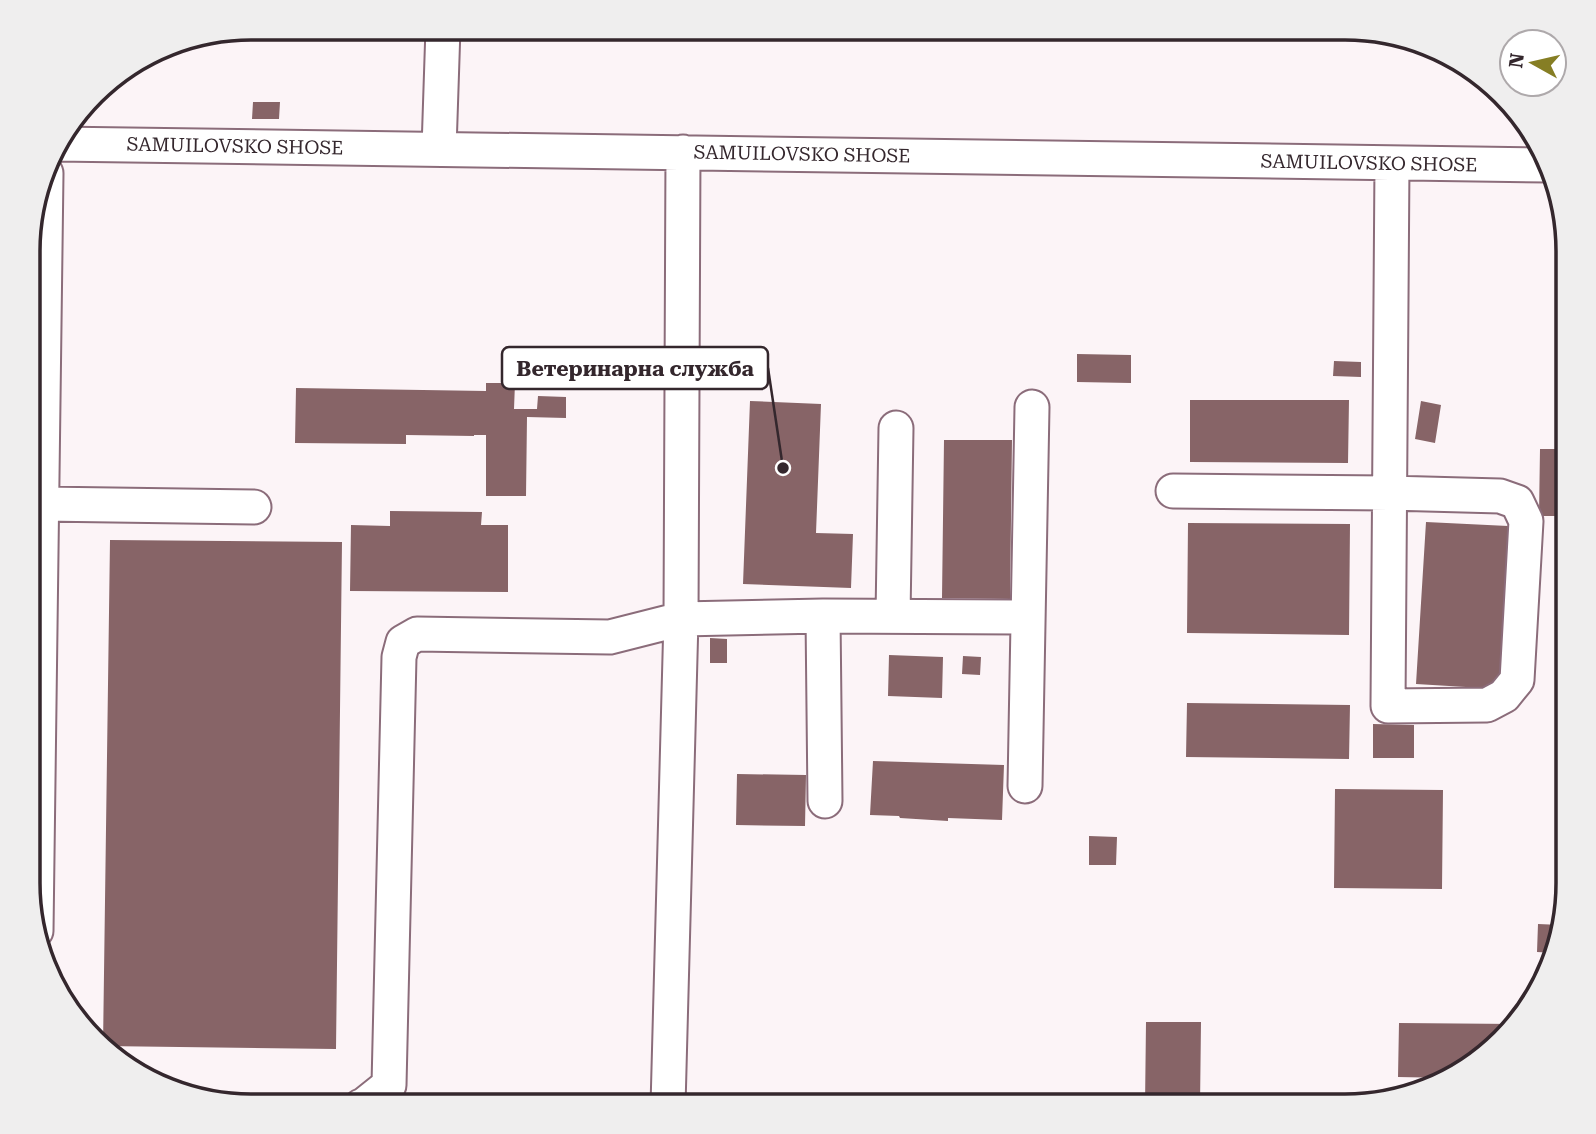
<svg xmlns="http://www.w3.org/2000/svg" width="1596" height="1134" font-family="'Roboto Serif',serif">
	<rect width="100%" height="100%" fill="#fcf4f7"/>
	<path fill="#876467" d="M253 102H280L279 119H252Z
		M1077 354 1131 355V383L1077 382Z
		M1334 361 1361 362V377L1333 376Z
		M486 383H515L514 409H537L538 396 566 397V418L527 417 526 496H486V435H474V436L406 435V444L295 443 296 388 486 391Z
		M1190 400H1349L1348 463 1190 462Z
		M750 401 821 404 816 533 853 534 851 588 743 584Z
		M1421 401 1441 405 1435 443 1415 439Z
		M944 440H1012L1010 599 942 598Z
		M1540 449H1563L1562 516H1539Z
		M390 511 482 512 481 525H508V592L350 591 351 525 390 526Z
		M1426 522 1508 526 1499 689 1416 684Z
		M1188 523 1350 524 1349 635 1187 633Z
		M110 540 342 542 336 1049 103 1046Z
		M710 638 727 639V663H710Z
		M889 655 943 657 942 698 888 696Z
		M963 656 981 657 980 675 962 674Z
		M1187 703 1350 705 1349 759 1186 757Z
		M1373 724 1414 725V758H1373Z
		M873 761 1004 765 1002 820 948 818V821L900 818 899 816 870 815Z
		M737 774 806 775 805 826 736 825Z
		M1335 789 1443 790 1442 889 1334 888Z
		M1089 836 1117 837 1116 865H1089Z
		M1538 924 1561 925 1555 953 1537 952Z
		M1146 1022H1201L1200 1106H1145Z
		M1399 1023 1516 1024 1450 1078 1398 1077Z"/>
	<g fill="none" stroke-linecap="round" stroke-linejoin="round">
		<g stroke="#8b6c7a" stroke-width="37">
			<path id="minor" d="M56 144 1548 165
				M439 149 443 28
				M1173 491 1389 493 1500 496 1517 502 1526 521 1517 680 1504 696 1487 705 1388 706 1392 163
				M42 504 254 507
				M823 616 825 801
				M893 616 896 428
				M1025 786 1032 407
				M36 931 46 173
				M361 1106 364 1105 389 1085 399 657 403 642 417 634 610 637 681 619 823 616 1028 617
				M668 1106 681 619 683 152"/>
		</g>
		<use href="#minor" stroke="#fff" stroke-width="33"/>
	</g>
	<g text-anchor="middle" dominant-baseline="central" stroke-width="7" stroke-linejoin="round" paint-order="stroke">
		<g font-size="19" fill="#34272d" stroke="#fff">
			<text transform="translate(235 146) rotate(1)">SAMUILOVSKO SHOSE</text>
			<text transform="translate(802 154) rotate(1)">SAMUILOVSKO SHOSE</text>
			<text transform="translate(1369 163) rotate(1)">SAMUILOVSKO SHOSE</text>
		</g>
	</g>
	<path d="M0 0H1596V1134H0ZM251 40H1345A211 211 0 0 1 1556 251V883A211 211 0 0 1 1345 1094H251A211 211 0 0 1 40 883V251A211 211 0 0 1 251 40Z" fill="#efeeee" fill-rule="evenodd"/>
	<path fill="none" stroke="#34272d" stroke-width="3.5" d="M251 40H1345A211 211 0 0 1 1556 251V883A211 211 0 0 1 1345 1094H251A211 211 0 0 1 40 883V251A211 211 0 0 1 251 40Z"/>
	<path fill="none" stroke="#34272d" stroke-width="2.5" d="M783 468L768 368"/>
	<circle fill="#34272d" stroke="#fff" stroke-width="2.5" cx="783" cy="468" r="7"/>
	<rect fill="#fff" stroke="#34272d" stroke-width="2.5" x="502" y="347" width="266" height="42" rx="7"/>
	<g font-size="21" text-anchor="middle" font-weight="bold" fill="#34272d">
		<text x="635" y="376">Ветеринарна служба</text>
	</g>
	<g transform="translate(1533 63) rotate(278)"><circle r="33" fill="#ffffff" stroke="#aea9ab" stroke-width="2"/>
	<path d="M0-5L12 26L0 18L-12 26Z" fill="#867e24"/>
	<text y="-10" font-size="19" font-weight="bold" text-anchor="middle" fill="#34272d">N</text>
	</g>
</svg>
